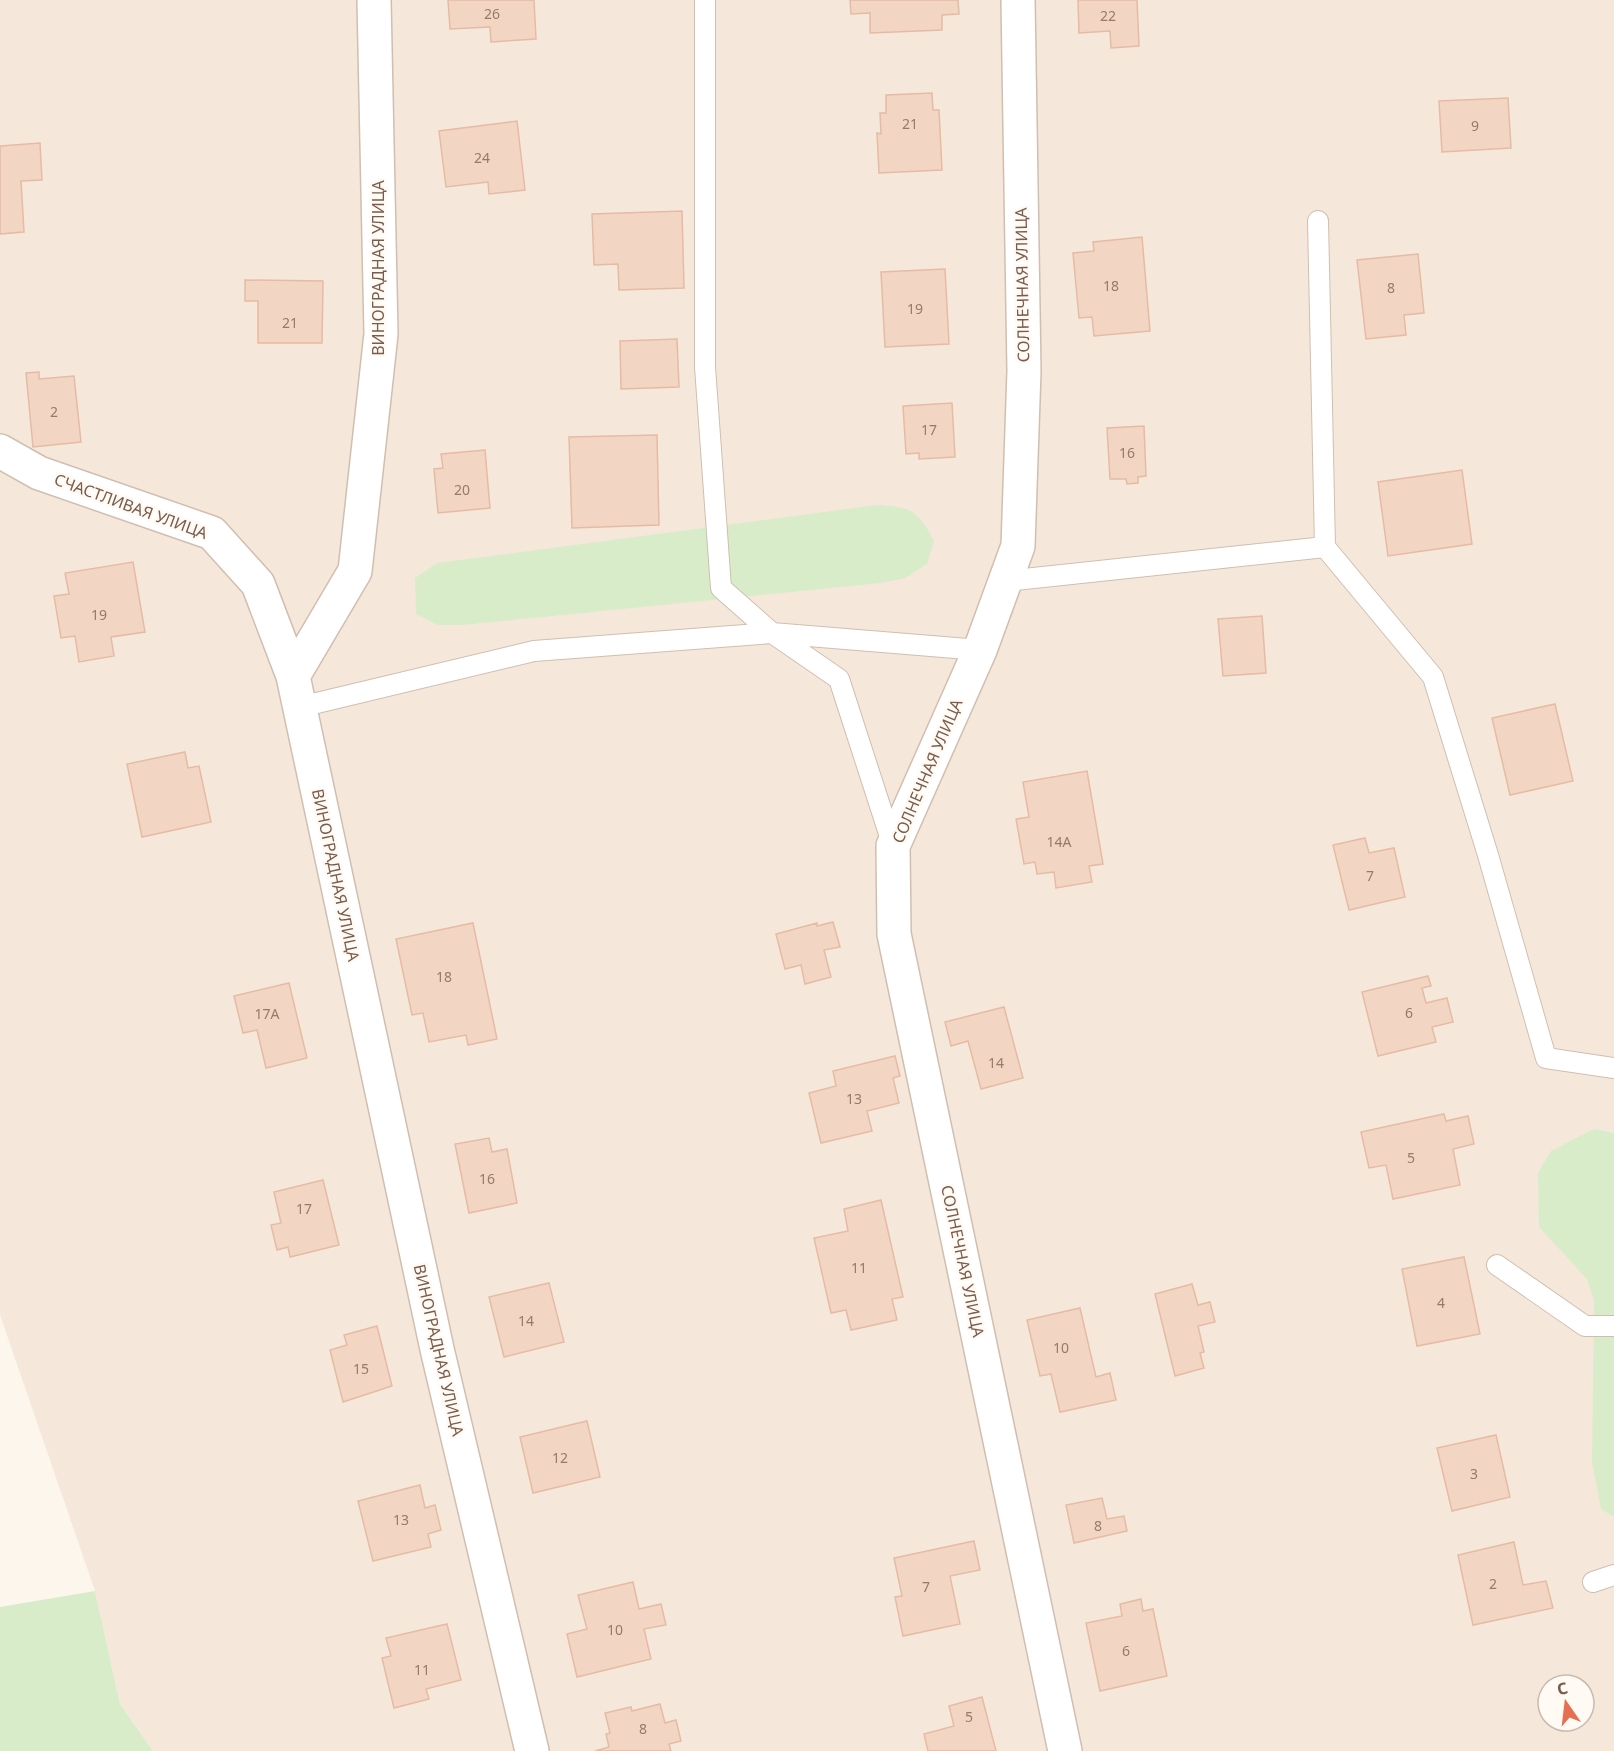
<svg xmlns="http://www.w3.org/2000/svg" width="1614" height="1751" font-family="'Noto Sans',sans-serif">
	<rect width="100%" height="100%" fill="#fdf6ec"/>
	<path fill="#f5e8da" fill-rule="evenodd" d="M0 0H1614V1751H153L120 1704 95 1591 0 1315ZM1548 1685H1584V1721H1548Z"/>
	<path fill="#d8ecc9" d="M877 505C911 507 918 510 934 541L927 564 905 578 881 583 462 625H438L416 614 415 578 437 563Z
		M1594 1129 1614 1133V1517L1601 1509 1592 1462 1594 1301 1587 1279 1539 1227 1538 1173 1551 1151Z
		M95 1591 120 1704 153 1751H0V1607Z"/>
	<path fill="#f3d5c3" stroke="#e6bba3" stroke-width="1.5" d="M448 0H534L536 39 491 42 490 27 450 29Z
		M850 0H958L959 14 942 15V30L870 33V13L851 14Z
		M1078 0H1137L1139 46 1111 48 1110 31 1079 33Z
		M932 93 933 110H939L942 170 879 173 877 133 881 134 880 113H886V95Z
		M1508 98 1511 148 1442 152 1439 101Z
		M517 121 525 190 489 194 488 182 446 187 439 131Z
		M40 143 42 180 21 181 24 232 0 234V146Z
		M682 211 684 288 619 290 618 264 594 265 592 214Z
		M1142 237 1150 331 1094 336 1092 317 1079 318 1073 253 1094 251 1093 242Z
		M1418 254 1424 313 1404 315 1406 335 1366 339 1357 260Z
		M945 269 949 344 885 347 881 272Z
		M245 280 323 281 322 343H258V301H245Z
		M677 339 679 387 621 389 620 341Z
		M39 372V379L74 376 81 442 33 447 26 373Z
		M952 403 955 457 919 459V453L906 454 903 406Z
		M1144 426 1146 476 1138 477V483L1127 484 1126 479H1110L1107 428Z
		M657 435 659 525 572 528 569 437Z
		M485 450 490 508 438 513 434 469 443 468 441 454Z
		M1462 470 1472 544 1388 556 1378 482Z
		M133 562 145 632 111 637 114 656 79 662 75 636 61 638 54 596 69 594 65 573Z
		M1262 616 1266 673 1223 676 1218 619Z
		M1555 704 1573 781 1510 795 1492 718Z
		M185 752 188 768 199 766 211 822 142 837 127 764Z
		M1087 771 1103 864 1089 866 1092 882 1056 888 1054 872 1037 874 1035 862 1024 864 1016 819 1029 817 1023 782Z
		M1365 838 1369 853 1394 848 1405 897 1349 910 1333 845Z
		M833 922 840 947 824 950 831 977 805 984 801 965 785 969 776 934 817 923V926Z
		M473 923 497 1039 468 1045 466 1035 429 1042 423 1013 412 1015 396 939Z
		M1428 976 1431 986 1422 988 1426 1003 1447 998 1453 1022 1432 1027 1436 1042 1378 1056 1362 992Z
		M289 983 307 1058 266 1068 257 1030 243 1033 234 996Z
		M1004 1007 1023 1078 981 1089 968 1041 951 1046 945 1022Z
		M895 1056 900 1076 893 1078 899 1103 867 1111 872 1131 821 1143 809 1093 836 1086 833 1071Z
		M1444 1114 1446 1121 1468 1116 1474 1144 1453 1149 1460 1185 1393 1199 1386 1165 1369 1168 1361 1132Z
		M489 1138 492 1152 507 1149 517 1203 469 1213 455 1144Z
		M323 1180 339 1245 290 1257 288 1247 277 1250 271 1225 281 1223 274 1192Z
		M881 1200 903 1297 892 1299 897 1320 851 1330 846 1310 831 1313 814 1238 848 1231 844 1209Z
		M1464 1257 1480 1334 1417 1346 1402 1269Z
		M549 1283 564 1342 504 1357 489 1297Z
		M1192 1284 1198 1305 1210 1302 1215 1322 1198 1326 1204 1352 1200 1353 1204 1368 1175 1376 1155 1294Z
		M1080 1308 1096 1377 1110 1373 1116 1400 1060 1412 1051 1374 1040 1376 1027 1320Z
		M377 1326 392 1386 343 1402 330 1350 347 1345 344 1335Z
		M587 1421 600 1477 533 1493 520 1437Z
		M1496 1435 1510 1497 1452 1511 1437 1448Z
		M420 1485 425 1508 435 1505 441 1530 428 1534 431 1547 373 1561 358 1501Z
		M1102 1498 1107 1519 1124 1516 1127 1531 1074 1543 1066 1505Z
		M974 1541 980 1570 950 1576 960 1624 903 1636 895 1597 902 1596 894 1558Z
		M1514 1542 1523 1585 1546 1581 1553 1608 1473 1625 1458 1555Z
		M633 1582 639 1609 661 1604 666 1625 644 1629 651 1659 577 1677 567 1634 587 1629 578 1595Z
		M1141 1599 1143 1611 1153 1609 1167 1676 1100 1691 1086 1623 1122 1616 1120 1604Z
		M447 1624 461 1680 426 1689 429 1699 394 1708 382 1658 391 1656 386 1638Z
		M982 1697 996 1751H928L924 1734 954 1726 949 1706Z
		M660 1704 665 1723 676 1720 681 1741 669 1744 671 1751H595L609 1747 606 1734 610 1733 605 1713 631 1707 632 1711Z"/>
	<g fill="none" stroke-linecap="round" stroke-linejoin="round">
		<g stroke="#d1beb0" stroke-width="22">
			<path id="service" d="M705 0V367L721 588 772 633 839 679 893 846
				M1318 221 1325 547 1433 677 1488 855 1546 1058 1614 1068
				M1005 581 1325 547
				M300 707 534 651 772 633 980 650
				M1497 1265 1585 1326H1614
				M1593 1582 1614 1575"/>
		</g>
		<g stroke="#d1beb0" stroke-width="36">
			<path id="minor" d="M374 0 381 334 355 571 293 676 437 1349 532 1751
				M1018 0 1024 371 1018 546 980 650 893 846 894 934 1065 1751
				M0 451 39 473 212 533 258 584 293 676"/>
		</g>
		<use href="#service" stroke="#fff" stroke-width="20"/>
		<use href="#minor" stroke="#fff" stroke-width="33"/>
	</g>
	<g text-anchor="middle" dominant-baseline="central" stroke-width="5" stroke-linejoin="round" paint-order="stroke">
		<g font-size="14" fill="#987a6a">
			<text x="492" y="13">26</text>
			<text x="1108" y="15">22</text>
			<text x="910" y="123">21</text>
			<text x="1475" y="125">9</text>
			<text x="482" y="157">24</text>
			<text x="1111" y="285">18</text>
			<text x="1391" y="287">8</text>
			<text x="915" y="308">19</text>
			<text x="290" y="322">21</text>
			<text x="54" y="411">2</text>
			<text x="929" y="429">17</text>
			<text x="1127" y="452">16</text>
			<text x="462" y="489">20</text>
			<text x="99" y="614">19</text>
			<text x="1059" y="841">14А</text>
			<text x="1370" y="875">7</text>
			<text x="444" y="976">18</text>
			<text x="1409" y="1012">6</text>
			<text x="267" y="1013">17А</text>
			<text x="996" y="1062">14</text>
			<text x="854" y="1098">13</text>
			<text x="1411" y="1157">5</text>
			<text x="487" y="1178">16</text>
			<text x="304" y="1208">17</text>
			<text x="859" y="1267">11</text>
			<text x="1441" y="1302">4</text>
			<text x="526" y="1320">14</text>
			<text x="1061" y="1347">10</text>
			<text x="361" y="1368">15</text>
			<text x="560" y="1457">12</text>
			<text x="1474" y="1473">3</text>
			<text x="401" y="1519">13</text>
			<text x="1098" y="1525">8</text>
			<text x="1493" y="1583">2</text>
			<text x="926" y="1586">7</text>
			<text x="615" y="1629">10</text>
			<text x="1126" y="1650">6</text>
			<text x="422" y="1669">11</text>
			<text x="969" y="1716">5</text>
			<text x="643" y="1728">8</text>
		</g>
		<g font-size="16" fill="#7a5c4d" stroke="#fffaf3">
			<text transform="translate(378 268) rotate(-90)">ВИНОГРАДНАЯ УЛИЦА</text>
			<text transform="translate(1022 285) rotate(-91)">СОЛНЕЧНАЯ УЛИЦА</text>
			<text transform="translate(131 506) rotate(20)">СЧАСТЛИВАЯ УЛИЦА</text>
			<text transform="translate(927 771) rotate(-67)">СОЛНЕЧНАЯ УЛИЦА</text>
			<text transform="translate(336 875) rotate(78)">ВИНОГРАДНАЯ УЛИЦА</text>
			<text transform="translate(963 1261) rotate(78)">СОЛНЕЧНАЯ УЛИЦА</text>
			<text transform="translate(439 1350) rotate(77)">ВИНОГРАДНАЯ УЛИЦА</text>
		</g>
	</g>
	<g transform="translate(1566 1703) rotate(346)"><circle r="28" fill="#fffaf3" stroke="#cabbb1" stroke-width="1.5"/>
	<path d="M0-4.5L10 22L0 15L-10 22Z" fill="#e76f51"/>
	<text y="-9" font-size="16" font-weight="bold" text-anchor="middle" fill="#7a5c4d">С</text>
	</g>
</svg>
